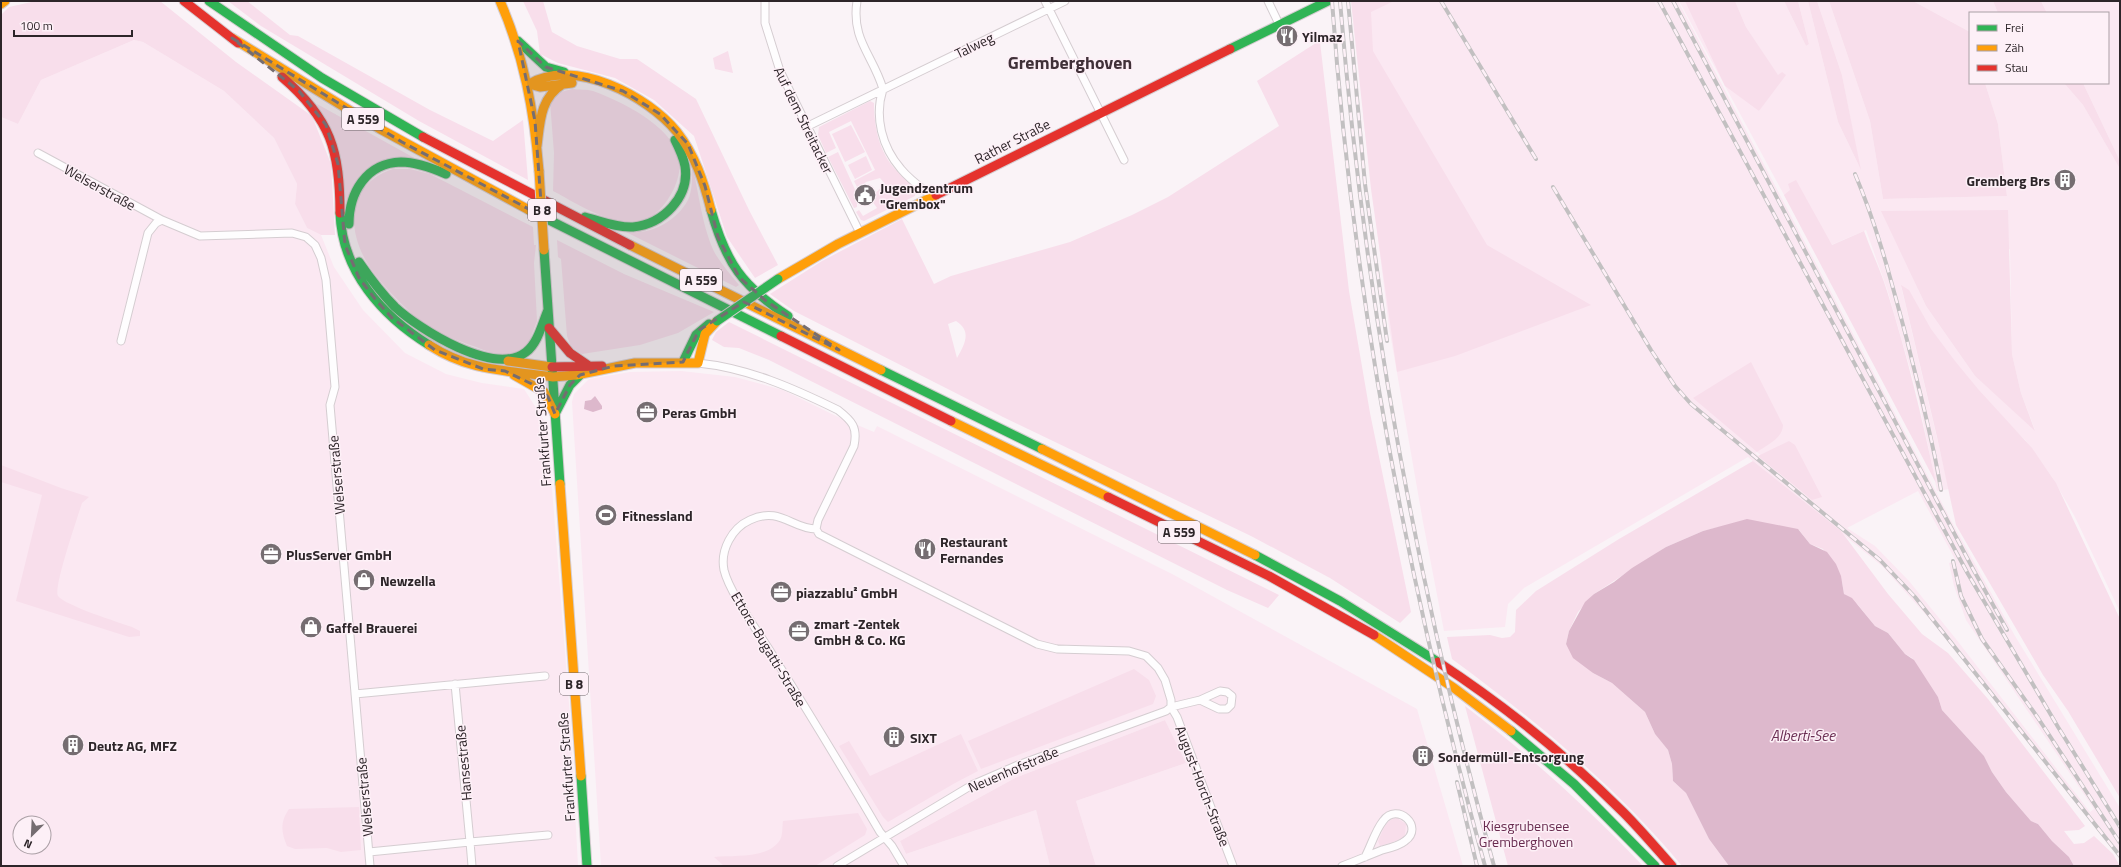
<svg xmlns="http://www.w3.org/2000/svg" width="2121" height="867" font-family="'Titillium Web',sans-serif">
	<rect width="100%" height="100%" fill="#faf3f7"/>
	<path fill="#fbe8f2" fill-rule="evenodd" d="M1352 1H1654L1663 17 1655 1H1678L1954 526 2015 636 2120 808V858L1992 696 1927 616 1882 566 1748 457 1524 588 1508 604 1505 627 1444 631 1423 522 1389 327 1363 116 1370 110ZM1757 452 1803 492H1802L1755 453ZM1918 491 1956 561 1949 563 1954 586 1966 620 2094 809 2090 812 1956 639 1909 581 1875 546 1847 528Z
		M1679 1H1685L1759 111 1782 72 1778 76 1746 27 1735 1H1784L1806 46 1809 44 1798 1H1808L1838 122 1860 168 1842 75 1817 1H1829L1870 121 1883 199 2007 196 1998 124 1985 83H2064L2083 105 2120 169V612L2075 517 2052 477 2026 441 1953 367 1901 286 1949 489 1937 491 1918 396 1887 289 1866 230 1815 252ZM2010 249 2012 354 2021 393 2035 430 1975 376 1926 306 1918 289Z
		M1913 1H1993L1998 13H1970V32Z
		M2041 1H2120V161L2083 83H2108V13H2047Z
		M134 40 143 42 224 91 274 138 297 184 295 204 307 228 321 235 334 267 363 310 405 353 446 374 482 383 524 389 547 425 570 716 578 866H1V117L18 124 41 80ZM20 823H44V847H20Z
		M681 371 735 377 783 390 836 416 874 432 877 426 1174 575 1417 709 1463 866H1096L1076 801 1186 763 1165 720 1015 778 900 841 906 854 1036 810 1050 866H601L572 402 574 394 589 379 630 372Z"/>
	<path fill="#f8deeb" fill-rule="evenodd" d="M36 1H160L236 62 312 116 331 164 335 235H321L307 228 295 204 297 184 274 138 224 91 143 42 134 40 41 80 18 124 1 117V15L9 7Z
		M228 1H247L290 35 298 36 430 110 493 141 523 120 528 180 419 121 261 26Z
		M523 1H543L552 32 577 46 620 59H637L696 99 749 210 778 265 755 278 727 237 694 136 654 100 615 78 558 63 540 54 537 31Z
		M1351 1H1394L1371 12 1373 51 1487 245 1591 305 1455 356 1397 372 1371 189Z
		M1685 1H1735L1746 27 1778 75 1782 72 1786 75 1759 111 1725 86Z
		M1784 1H1798L1809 44 1806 46Z
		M1808 1H1817L1842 75 1861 170 1838 122Z
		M1829 1H1913L1970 32V83H1985L1998 124 2007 196 1883 199 1870 121Z
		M1993 1H2041L2047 13H1998Z
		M1319 41 1320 42 1349 291 1370 413 1411 612 1400 623 1330 578 1251 536 1003 417 794 311 770 294 822 261 902 219 934 284 951 276 1070 242 1132 215 1168 197 1279 126 1257 81ZM956 321C972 331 965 344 957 358L948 324Z
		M728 51 733 73 715 69 713 58Z
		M2064 83H2083L2120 161V169L2083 105Z
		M572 89C579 90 587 89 593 91 621 101 672 126 679 158 683 178 668 205 652 216 644 221 631 222 622 221 598 218 574 202 553 191L554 153 550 102 557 93Z
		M870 101 874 103C874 127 879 152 896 170 902 177 912 182 916 190L915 196 864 221 861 220 856 212 859 210 863 216 877 208 870 198 885 184 880 178 866 182 858 189 854 181 875 170 851 121 829 132 836 148 826 153 818 135 819 127Z
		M317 104 418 160 388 161 347 203Z
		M851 125 865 152 845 162 832 134Z
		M838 152 857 194V207L854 208 828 157Z
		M866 156 872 170 855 179 848 165Z
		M692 163C698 189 703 232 716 255 723 266 731 275 739 285L736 287 626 232C650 235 676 222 688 200 693 189 692 174 692 163Z
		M393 169H410L430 174 533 227 534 245H536L534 263 537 321 528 345C522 348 516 353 509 354 497 356 484 350 473 346 454 339 435 333 419 320 404 307 379 282 369 266 346 230 346 184 393 169Z
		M1796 180 1832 245 1864 231C1871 251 1881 271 1887 291 1907 354 1922 418 1936 483L1784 195 1790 190 1788 184Z
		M2008 210 2012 354 2021 393 2035 431 1975 376 1926 306 1881 211Z
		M557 240 624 274 714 312 678 333 640 345 582 354 571 347 567 336 561 259 558 257Z
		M1901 285 1909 290 1931 329 1955 361 1978 389 2032 448 2056 483 2120 619V798L2068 711 2043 675 1956 525 1937 437Z
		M729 322 1279 595 1268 608 1227 590 769 360 739 348 724 347 712 340 716 332Z
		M1751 362 1783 425C1783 438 1767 445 1757 452L1693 398Z
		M1789 441 1795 445 1822 497 1812 500 1758 456Z
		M1753 461 1841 531 1888 594 1922 634 1948 653 1988 699 2085 826 2079 830 2064 831 2074 844 2084 843 2094 836 2113 854 2120 866H2074L2069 857 2052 841 2038 824 2031 821 2006 792 1992 772 1984 756 1942 710 1938 697 1912 658 1905 654 1888 633 1875 626 1858 605 1844 594 1842 582 1823 549 1810 544 1799 530 1719 527 1703 531 1666 547 1594 594 1578 612 1569 631 1566 644 1593 673 1612 683 1645 712 1655 734 1668 750 1672 764 1673 781 1686 793 1709 839 1729 866H1682C1616 786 1535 720 1452 659L1447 637 1490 635 1502 638 1510 637 1515 632 1516 610 1536 591 1619 539Z
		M1 465 61 488 89 497 82 503C78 516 53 588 58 596 66 606 118 622 132 627L140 631V636L129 637 16 601 42 495 1 482Z
		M1134 669 1149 680 1156 696 1153 704 981 769 968 741Z
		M1465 706C1530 756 1586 806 1643 866H1508Z
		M1165 720 1186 763 1076 801 1096 866H1050L1036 810 906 854 900 841 1015 778Z
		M961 734 978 771 955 783 888 822 883 817 839 746 849 741 870 776Z
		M359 807 361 850 341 852 327 848 295 849 287 846C281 832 280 822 289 809Z
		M858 813 867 829 865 835 815 866H724L714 857C734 855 768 859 780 840 783 835 782 827 783 821Z
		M1397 818 1406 824 1405 835 1402 839 1380 846 1378 841C1383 832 1385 819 1397 818Z"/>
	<path fill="#ddb8cc" d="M595 396 602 406V409L593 412 584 409 585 401 591 400Z
		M1747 519 1798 529 1810 544 1827 552 1836 564 1841 576 1844 594 1852 598 1875 626 1888 633 1905 654 1914 660 1938 697 1942 710 1984 756 1992 772 2006 792 2031 821 2038 824 2052 841 2069 857 2074 866H1729L1709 839 1686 793 1673 781 1672 764 1668 750 1655 734 1645 712 1612 683 1593 673 1573 658 1566 644 1569 631 1585 602 1594 594 1614 582 1632 568 1666 547 1703 531Z"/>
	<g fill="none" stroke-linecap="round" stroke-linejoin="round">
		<g stroke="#d5cdd1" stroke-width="9">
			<path id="street" d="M765 1V23L780 71 860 233
				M857 1C851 40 873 55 883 89
				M1045 1 1124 160
				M1268 1 1279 24
				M883 89C874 117 882 147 901 169 910 180 923 189 933 197
				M806 127 1065 1
				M38 153 162 220
				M121 341 148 233 156 223 162 220 200 236 292 233 306 237 315 245 321 258 326 280 335 387 330 405 370 866
				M698 363C748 368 793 388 838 410 852 421 858 427 854 446L818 520 816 529 819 534 1037 644 1057 649 1129 651 1146 656 1158 668 1165 680 1171 700V707
				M816 529C792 529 780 506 750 520 732 528 720 550 724 570 729 592 759 633 772 654 809 713 845 772 880 832L892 846 904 866
				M1220 691 1227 692 1232 696 1231 705 1227 709H1219L1200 700Z
				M355 694 545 676
				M1171 707 1177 717 1233 866
				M369 852 470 842 455 684
				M472 866 470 842 548 835
				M837 866 972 785 1018 765 1166 711 1171 707 1200 700
				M1342 866C1356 861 1369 855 1382 850 1390 848 1399 846 1405 841 1425 827 1397 801 1383 821 1375 831 1371 846 1365 857"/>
		</g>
		<g stroke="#d5cdd1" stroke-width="11">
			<path id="fast" d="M209 1 322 78 423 137
				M518 41 546 67 564 72
				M1230 49 1328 1
				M529 210 781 336
				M711 210C726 263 742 286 788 316
				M340 213C342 271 382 316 429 345
				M585 217C601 221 617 228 633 227 663 224 690 197 685 166 683 156 679 148 675 140
				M349 224C349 193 366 163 401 162 416 162 432 168 446 174
				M544 250 560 484
				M359 262C370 278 381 293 395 307 419 329 494 377 526 352 538 343 542 324 548 310
				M683 362 696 335 709 324
				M881 370 1042 449
				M555 414 570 385 580 375
				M1255 555 1340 601 1438 662
				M1511 731 1574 784 1655 866
				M581 776 587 866"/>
		</g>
		<g stroke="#d5cdd1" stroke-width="11">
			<path id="slow" d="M500 1C524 56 534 111 539 171
				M1 4 5 1
				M232 38 380 129 529 210
				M529 84C574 57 648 96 677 132 695 155 704 182 711 210
				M529 84 540 87 572 83
				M537 146C540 122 540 98 563 84
				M630 245 881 370
				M778 279 838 244 936 195
				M429 345C471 372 506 370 553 377
				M508 361 552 367
				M514 375 544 392 555 414
				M553 377 576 375 635 363H698L705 334 717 321
				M951 421 1108 497
				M1042 449 1255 555
				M560 484 581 776
				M1374 635 1454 688 1511 731"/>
		</g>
		<g stroke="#d5cdd1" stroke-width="11">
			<path id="jam" d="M184 1 238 43
				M282 77C331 119 340 151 340 213
				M423 137 630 245
				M936 195 1230 49
				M549 328 570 353 589 366
				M781 336 951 421
				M552 367 602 366
				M1108 497 1269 576 1374 635
				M1438 662C1505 706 1567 756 1623 812 1640 829 1656 848 1672 866"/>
		</g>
		<use href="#street" stroke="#fefdfe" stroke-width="7"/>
		<use href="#fast" stroke="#30b455" stroke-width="9"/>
		<use href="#slow" stroke="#ff9f0a" stroke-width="9"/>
		<use href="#jam" stroke="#e5322d" stroke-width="9"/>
		<g stroke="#c2c0c1" stroke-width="4">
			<path id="rail" d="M1332 1C1353 294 1407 583 1485 866
				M1340 1C1364 293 1416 583 1494 866
				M1348 1 1365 184 1387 341
				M1441 1 1536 159
				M1659 1 1968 574 2058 727 2120 827
				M1673 1 1973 569 2007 630
				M1855 174C1878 228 1892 284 1907 340 1919 390 1933 439 1941 490
				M1553 187 1651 350 1675 386 1691 404 1721 429 1880 560 1915 597 2120 856
				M1953 561 1961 596 1982 639 2038 718 2120 843
				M1457 782 1477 866"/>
		</g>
		<use href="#rail" stroke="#fdf0f7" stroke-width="2.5" stroke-dasharray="8" stroke-linecap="butt"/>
		<g stroke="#d5cdd1" stroke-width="11" stroke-linecap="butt">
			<path id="fast-bridge" d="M717 321 778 279"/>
		</g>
		<g stroke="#d5cdd1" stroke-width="11" stroke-linecap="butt">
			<path id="slow-bridge" d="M539 171 544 250"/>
		</g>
		<use href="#fast-bridge" stroke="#30b455" stroke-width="9"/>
		<use href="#slow-bridge" stroke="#ff9f0a" stroke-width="9"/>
	</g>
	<path fill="#756d71" fill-opacity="0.2" stroke="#756d71" stroke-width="3" stroke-dasharray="8 5" stroke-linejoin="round" d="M232 38 402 142 542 216 535 121 518 41 546 67 623 91 660 114 688 144 705 186 718 237 739 277 765 300 839 350 744 302 699 330 683 362 614 366 580 375 570 385 555 414 548 397 538 387 505 371 483 369 435 350 392 318 375 299 359 278 345 245 338 164 326 125 299 91Z"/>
	<defs>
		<g id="restaurant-disc" transform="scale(1.15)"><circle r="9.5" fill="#756d71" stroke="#fdf0f7"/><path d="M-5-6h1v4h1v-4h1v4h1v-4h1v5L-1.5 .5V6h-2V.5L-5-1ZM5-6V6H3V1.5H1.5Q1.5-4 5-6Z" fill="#fff"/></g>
		<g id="building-disc" transform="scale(1.15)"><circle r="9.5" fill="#756d71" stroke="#fdf0f7"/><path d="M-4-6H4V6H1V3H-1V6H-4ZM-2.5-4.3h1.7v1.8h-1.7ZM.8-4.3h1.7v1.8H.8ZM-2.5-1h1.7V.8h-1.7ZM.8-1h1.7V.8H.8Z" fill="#fff"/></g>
		<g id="civic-disc" transform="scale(1.15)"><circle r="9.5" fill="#756d71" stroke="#fdf0f7"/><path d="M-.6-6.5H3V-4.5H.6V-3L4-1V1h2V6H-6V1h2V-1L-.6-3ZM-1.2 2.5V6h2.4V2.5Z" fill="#fff"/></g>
		<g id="office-disc" transform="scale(1.15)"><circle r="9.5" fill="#756d71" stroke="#fdf0f7"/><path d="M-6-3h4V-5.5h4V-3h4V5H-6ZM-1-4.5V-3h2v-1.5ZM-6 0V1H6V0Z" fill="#fff"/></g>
		<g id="stadium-disc" transform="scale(1.15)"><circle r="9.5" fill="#756d71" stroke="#fdf0f7"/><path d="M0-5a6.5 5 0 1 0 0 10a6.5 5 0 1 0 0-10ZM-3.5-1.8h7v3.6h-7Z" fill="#fff"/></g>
		<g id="shop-disc" transform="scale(1.15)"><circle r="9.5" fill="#756d71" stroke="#fdf0f7"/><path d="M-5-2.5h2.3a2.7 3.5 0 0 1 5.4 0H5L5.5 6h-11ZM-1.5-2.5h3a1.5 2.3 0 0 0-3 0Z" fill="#fff"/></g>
	</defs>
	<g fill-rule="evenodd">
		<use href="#restaurant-disc" x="1287" y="36"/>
		<use href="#building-disc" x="2065" y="180"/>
		<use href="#civic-disc" x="865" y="195"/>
		<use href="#office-disc" x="647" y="412"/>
		<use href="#stadium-disc" x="606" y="515"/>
		<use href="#restaurant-disc" x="925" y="549"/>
		<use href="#office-disc" x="271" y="554"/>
		<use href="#shop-disc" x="364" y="580"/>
		<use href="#office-disc" x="781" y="592"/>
		<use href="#shop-disc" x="311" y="627"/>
		<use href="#office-disc" x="799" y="631"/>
		<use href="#building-disc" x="894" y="737"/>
		<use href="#building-disc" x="73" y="745"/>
		<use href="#building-disc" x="1423" y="756"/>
	</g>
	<g text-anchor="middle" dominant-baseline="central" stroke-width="3" stroke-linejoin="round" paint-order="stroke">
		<g fill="#fdf0f7" stroke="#6b6267" stroke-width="1">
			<rect x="342" y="108" width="42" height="22" rx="3"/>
			<rect x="528" y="199" width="28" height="22" rx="3"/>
			<rect x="680" y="269" width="42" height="22" rx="3"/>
			<rect x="1158" y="521" width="42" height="22" rx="3"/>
			<rect x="560" y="673" width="28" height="22" rx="3"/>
		</g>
		<g font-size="13" font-weight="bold" fill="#2d2529">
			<text x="363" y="119">A 559</text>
			<text x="542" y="210">B 8</text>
			<text x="701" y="280">A 559</text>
			<text x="1179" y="532">A 559</text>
			<text x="574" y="684">B 8</text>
		</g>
		<g font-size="14" font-weight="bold" fill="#2d2529" stroke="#fdf0f7" text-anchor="start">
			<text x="1302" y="36">Yilmaz</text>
			<text x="2050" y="180" text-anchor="end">Gremberg Brs</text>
			<text x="880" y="187">Jugendzentrum<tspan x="880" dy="16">"Grembox"</tspan></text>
			<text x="662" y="412">Peras GmbH</text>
			<text x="622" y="515">Fitnessland</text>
			<text x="940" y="541">Restaurant<tspan x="940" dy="16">Fernandes</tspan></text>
			<text x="286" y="554">PlusServer GmbH</text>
			<text x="380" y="580">Newzella</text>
			<text x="796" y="592">piazzablu² GmbH</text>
			<text x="814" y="623">zmart -Zentek<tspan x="814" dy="16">GmbH &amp; Co. KG</tspan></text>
			<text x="326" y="627">Gaffel Brauerei</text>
			<text x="910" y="737">SIXT</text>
			<text x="88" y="745">Deutz AG, MFZ</text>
			<text x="1438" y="756">Sondermüll-Entsorgung</text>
		</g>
		<g font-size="14" fill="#2d2529" stroke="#fdf0f7">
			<text transform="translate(974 45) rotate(-26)">Talweg</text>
			<text transform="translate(804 120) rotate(64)">Auf dem Streitacker</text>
			<text transform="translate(1012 141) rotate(-27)">Rather Straße</text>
			<text transform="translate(100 187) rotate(29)">Welserstraße</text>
			<text transform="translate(542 432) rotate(-94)">Frankfurter Straße</text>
			<text transform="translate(336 475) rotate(-95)">Welserstraße</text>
			<text transform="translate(769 649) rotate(59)">Ettore-Bugatti-Straße</text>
			<text transform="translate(463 763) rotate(-95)">Hansestraße</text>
			<text transform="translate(566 767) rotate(-94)">Frankfurter Straße</text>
			<text transform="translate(1013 769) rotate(-23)">Neuenhofstraße</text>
			<text transform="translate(1203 786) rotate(69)">August-Horch-Straße</text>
			<text transform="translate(364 797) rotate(-95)">Welserstraße</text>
		</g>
		<g font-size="14" fill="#692c50" stroke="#fdf0f7">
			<text x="1526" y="825">Kiesgrubensee<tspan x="1526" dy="16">Gremberghoven</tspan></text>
		</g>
		<g font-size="15" font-style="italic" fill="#6a2d52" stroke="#fdf0f7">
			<text x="1803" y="735">Alberti-See</text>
		</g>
		<g font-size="18" font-weight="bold" fill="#403038" stroke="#fdf0f7">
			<text x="1070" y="62">Gremberghoven</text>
		</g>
	</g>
	<rect width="2121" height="867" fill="none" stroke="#2d2529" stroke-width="4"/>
	<rect x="1969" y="12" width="140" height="72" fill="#fdf0f7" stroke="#aa9fa5"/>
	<rect x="1977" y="25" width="20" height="6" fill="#30b455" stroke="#aa9fa5"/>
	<text x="2005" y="32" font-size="12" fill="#2d2529">Frei</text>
	<rect x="1977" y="45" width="20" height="6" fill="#ff9f0a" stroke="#aa9fa5"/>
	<text x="2005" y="52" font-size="12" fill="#2d2529">Zäh</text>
	<rect x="1977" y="65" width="20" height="6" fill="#e5322d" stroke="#aa9fa5"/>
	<text x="2005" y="72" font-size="12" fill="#2d2529">Stau</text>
	<g transform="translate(32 835) rotate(204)"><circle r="19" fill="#fdf0f7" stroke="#aa9fa5"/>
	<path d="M0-3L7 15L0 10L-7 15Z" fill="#756d71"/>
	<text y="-6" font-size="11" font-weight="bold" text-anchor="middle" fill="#2d2529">N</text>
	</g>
	<path d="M14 30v6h118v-6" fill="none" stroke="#2d2529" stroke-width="2"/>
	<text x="20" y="30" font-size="12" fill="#2d2529" stroke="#fdf0f7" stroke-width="3" paint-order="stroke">100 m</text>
</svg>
